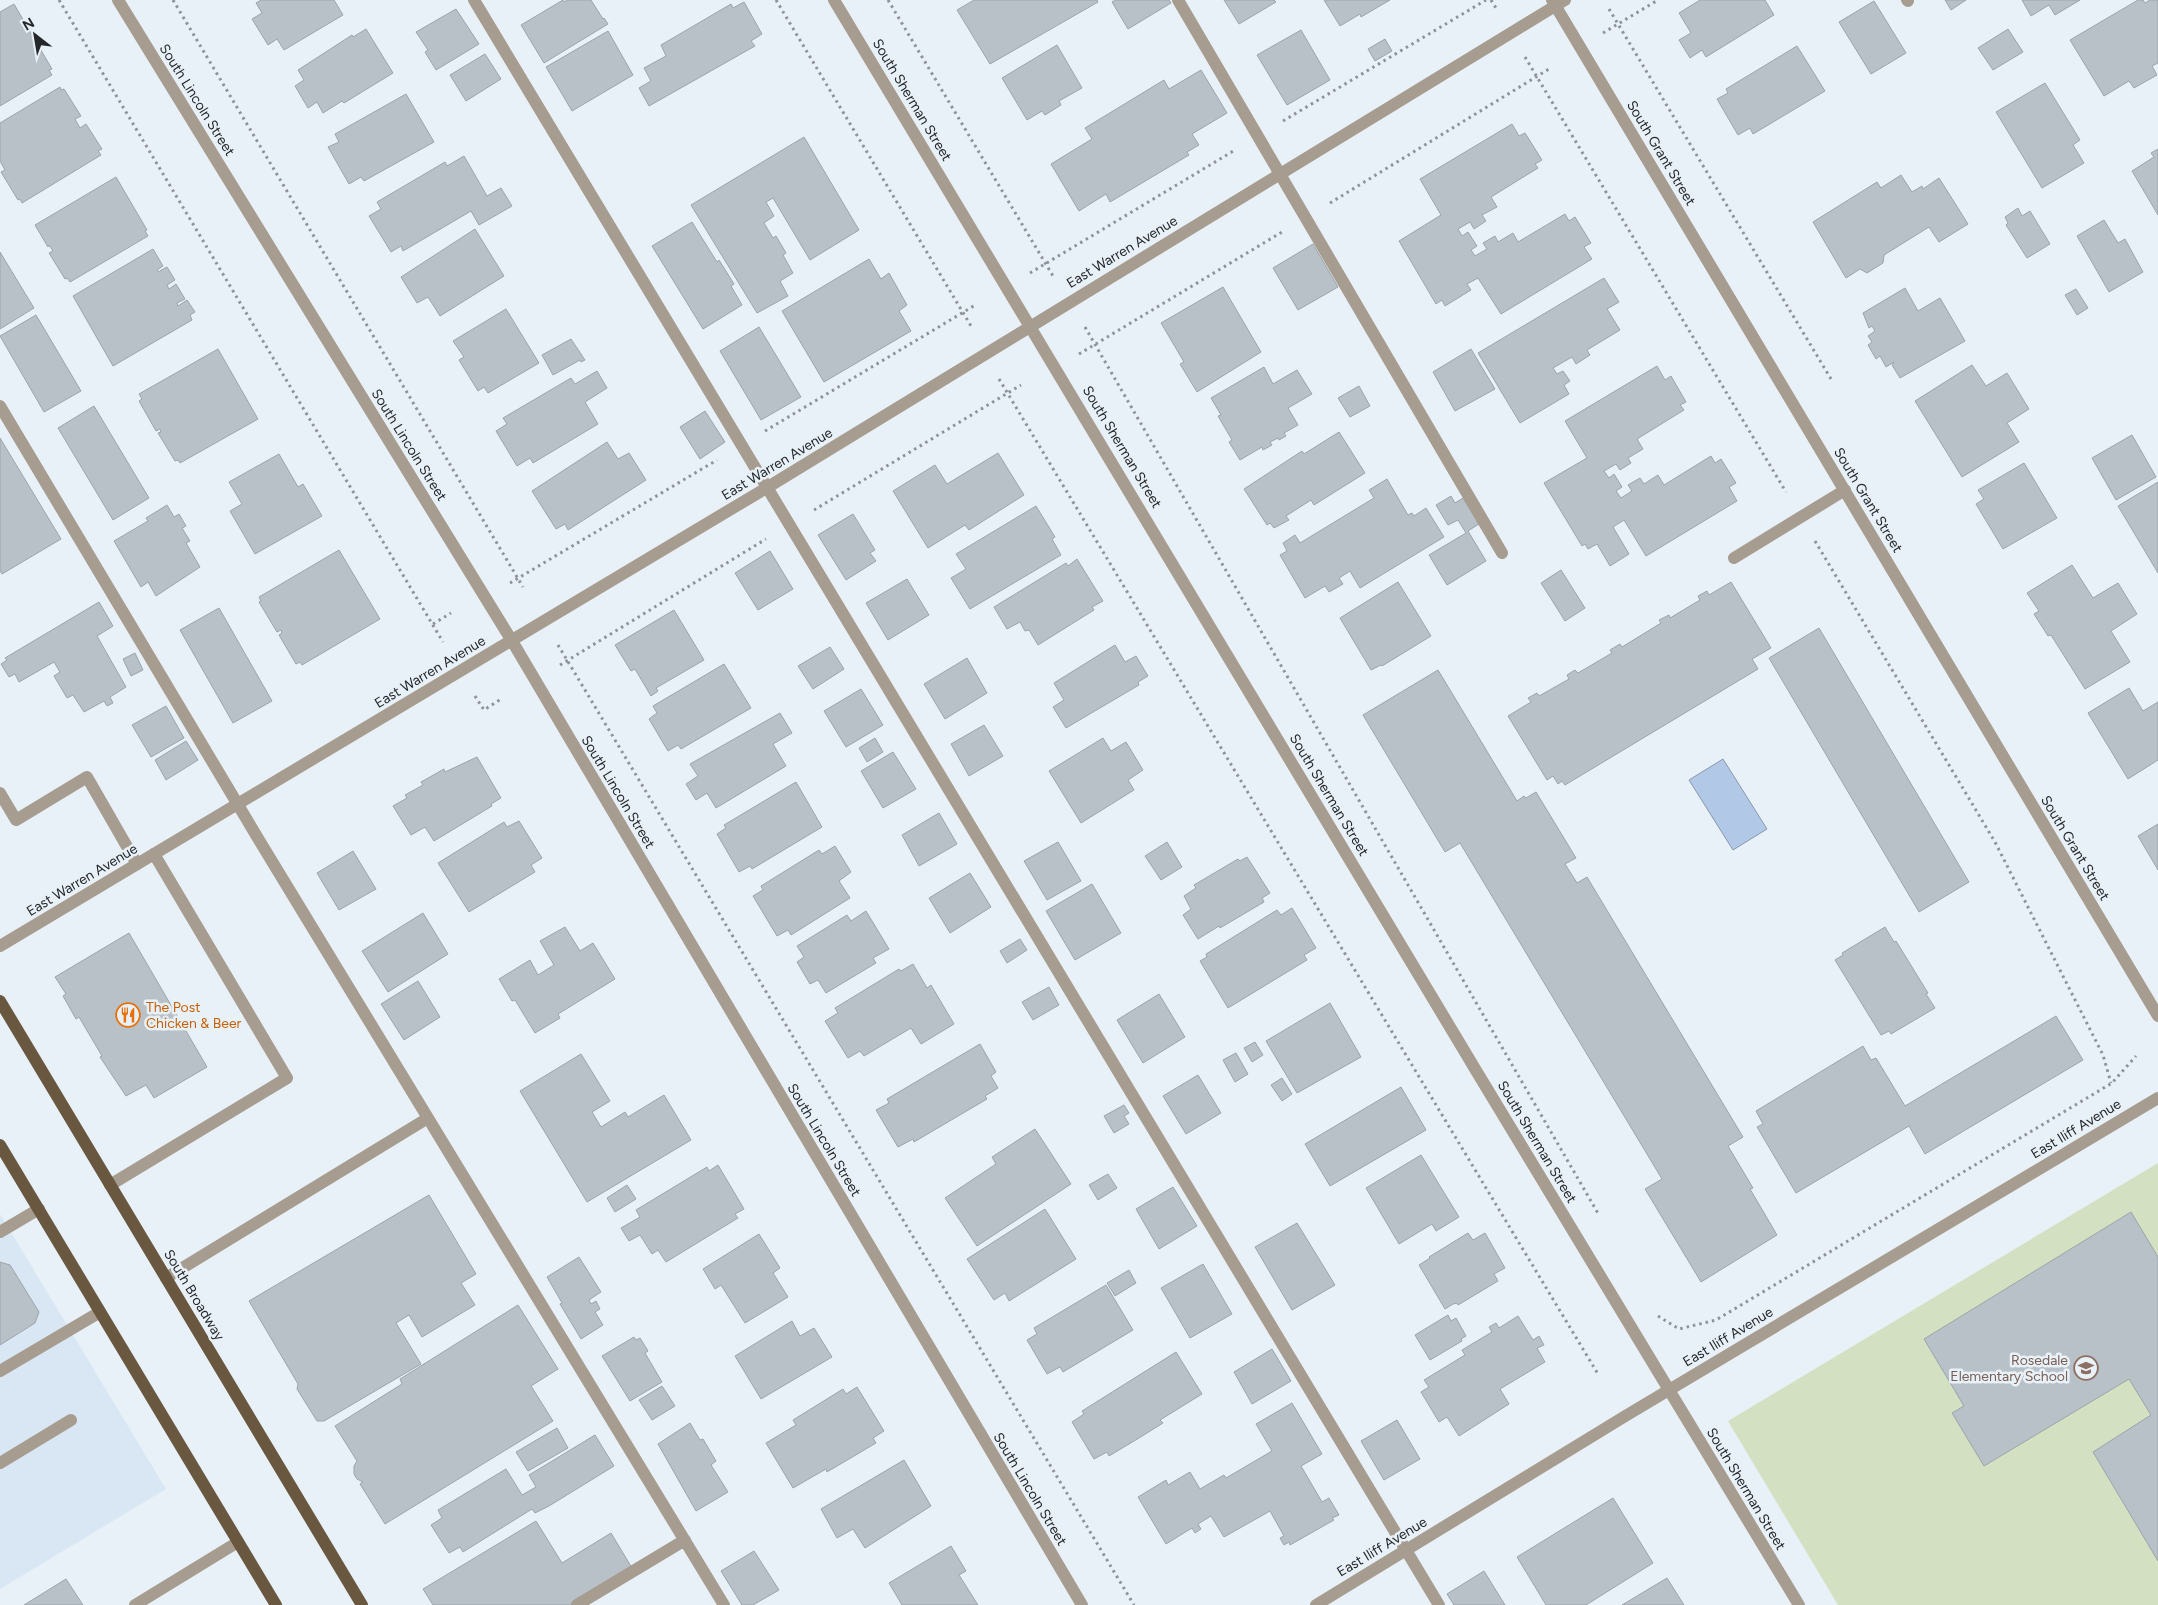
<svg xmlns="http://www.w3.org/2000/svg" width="2158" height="1605" font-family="Figtree,sans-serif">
	<rect width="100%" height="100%" fill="#e9f1f8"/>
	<path fill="#d9e7f4" d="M0 1214 166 1489 0 1589Z"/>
	<path fill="#d3e0c1" d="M2158 1163V1605H1838L1728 1421Z"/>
	<path fill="#b2c8e7" stroke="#8898ae" d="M1723 759 1767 829 1733 850 1689 780Z"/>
	<path fill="#b9c1c8" stroke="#9ca4ab" d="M261 0H334L343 15 284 50 277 39 268 45 252 19 262 13 256 3Z
		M563 0 564 2 567 0H591L603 19 604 18 608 24 544 63 521 25Z
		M974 0H1097L1098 2 990 64 957 10Z
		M1115 0H1169L1171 3 1128 29 1112 2Z
		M1224 0H1274L1276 2 1239 24Z
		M1324 0H1390L1361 17 1360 14 1340 26Z
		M1700 0H1765L1774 15 1706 57 1702 50 1690 58 1679 40 1691 33 1679 13Z
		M1945 0H1966L1951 10Z
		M2022 0H2080L2055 15 2049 5 2031 16Z
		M2138 0H2143L2145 3 2150 0H2158V63L2152 66 2157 75 2134 88 2129 81 2104 96 2070 40Z
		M1874 1 1906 53 1871 74 1839 22Z
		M744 2 762 34 751 41 755 46 649 106 639 88 651 81 644 68 666 56 661 45 731 4 733 8Z
		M14 4 52 69 49 70 52 75 0 106V12Z
		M456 9 479 44 436 70 425 52 428 50 416 32Z
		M366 29 393 73 344 103 342 101 323 113 317 102 308 108 295 86 304 80 298 70 352 35 353 37Z
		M2008 29 2023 52 1993 70 1978 48Z
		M1301 30 1330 80 1287 105 1257 55Z
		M608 31 633 75 572 111 546 67Z
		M1385 39 1392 51 1375 61 1368 49Z
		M1057 45 1082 88 1059 101 1061 105 1045 115 1042 111 1027 120 1002 78Z
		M1797 46 1825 91 1753 134 1750 128 1738 135 1717 99 1728 93 1726 89Z
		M485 54 501 79 466 101 450 75Z
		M1201 70 1227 113 1192 134 1199 145 1187 152 1189 155 1110 202 1106 194 1079 211 1051 164 1092 139 1085 128 1164 80 1169 89Z
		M2045 83 2080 140 2073 145 2084 163 2042 188 1996 112Z
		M60 87 61 90 64 89 81 116 75 119 80 128 86 124 102 149 98 151 101 155 22 203 20 199 18 200 1 172 5 170 0 161V123Z
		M406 94 434 142 364 181 361 177 349 184 328 147 339 142 335 134Z
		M1512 124 1519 136 1525 133 1542 160 1535 164 1538 168 1491 197 1497 207 1482 215 1486 221 1474 229 1470 222 1458 229 1462 236 1468 232 1477 246 1471 250 1475 256 1487 249 1483 243 1495 236 1498 242 1513 233 1518 242 1565 214 1569 221 1575 217 1591 243 1584 247 1592 259 1501 314 1478 278 1467 284 1471 290 1445 306 1442 300 1436 304 1399 241 1441 215 1420 179Z
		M804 137 859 230 810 260 773 198 766 202 774 216 764 223 773 238 776 236 786 253 783 255 793 273 780 281 788 296 757 313 691 205Z
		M2158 149V215L2132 171 2154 157 2151 153Z
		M464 156 487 196 501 188 512 206 479 225 471 211 403 251 401 246 391 252 369 216 381 209 377 202 445 162 447 166Z
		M1901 175 1912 192 1922 186 1923 189 1939 178 1968 224 1939 242 1929 227 1884 255 1883 263 1867 273 1860 269 1846 278 1813 222 1877 182 1881 188Z
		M116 177 147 230 145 231 148 236 70 282 67 278 65 279 49 253 53 251 49 245 48 247 35 225Z
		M2018 208 2022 216 2030 211 2050 244 2027 258 2006 225 2008 223 2005 217Z
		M2104 220 2118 243 2125 239 2143 272 2109 292 2077 236Z
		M692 222 717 262 719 260 734 284 731 286 742 305 703 329 652 246Z
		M475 229 504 276 440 316 428 297 417 303 401 277Z
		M1313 244 1338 287 1298 310 1273 268Z
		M153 249 163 266 157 270 158 272 167 267 175 280 167 285 169 289 176 284 185 299 177 303 178 306 187 300 195 312 190 315 192 320 113 366 73 296Z
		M0 252 34 308 0 329Z
		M869 259 881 279 889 273 907 305 899 311 911 331 824 382 782 311Z
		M1604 278 1619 302 1607 309 1620 330 1587 350 1590 355 1576 364 1572 357 1553 368 1557 374 1563 371 1570 381 1564 385 1569 394 1520 423 1478 353Z
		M1223 287 1261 352 1197 392 1180 364 1184 362 1161 323Z
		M1905 288 1918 311 1940 298 1965 341 1900 378 1892 365 1894 362 1886 367 1880 356 1876 359 1868 345 1872 342 1868 336 1875 331 1872 326 1869 328 1863 313Z
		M2076 289 2088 308 2077 315 2065 295Z
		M506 309 539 363 488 393 484 387 478 391 459 360 464 357 453 341Z
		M36 315 81 391 44 412 0 336Z
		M759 327 801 397 761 420 720 351Z
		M571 339 585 360 581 362 580 360 553 375 542 355Z
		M218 349 258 419 180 463 178 460 175 461 158 433 161 432 160 429 156 431 139 401 142 399 139 394Z
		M1471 349 1495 389 1455 411 1433 372Z
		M1972 365 1986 386 2007 373 2029 409 2007 423 2019 442 1962 477 1915 401Z
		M1657 366 1665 380 1671 376 1686 402 1680 405 1684 410 1637 439 1643 449 1628 458 1631 463 1620 470 1616 464 1604 471 1609 478 1614 474 1622 487 1616 491 1621 498 1632 491 1628 485 1640 478 1644 484 1658 475 1664 485 1711 456 1715 463 1721 459 1736 483 1729 487 1737 501 1646 556 1624 520 1613 527 1629 554 1610 566 1597 544 1588 549 1585 544 1582 546 1544 483 1587 458 1565 421Z
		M1264 367 1273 384 1297 370 1312 394 1288 408 1298 425 1284 433 1286 436 1279 440 1278 438 1270 442 1272 445 1263 450 1262 447 1240 460 1229 442 1232 440 1218 416 1221 415 1211 398Z
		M597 371 607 388 585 402 598 424 533 463 530 458 517 466 496 431 507 424 503 418 571 378 575 384Z
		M1359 386 1370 406 1350 417 1338 398Z
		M94 406 149 498 113 520 58 428Z
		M705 411 725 442 700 459 680 427Z
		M1339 432 1365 473 1314 505 1311 500 1286 516 1289 520 1274 528 1270 523 1267 525 1244 489 1302 451 1304 454Z
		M2132 435 2156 477 2116 500 2092 458Z
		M0 438 61 539 2 574 0 571Z
		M607 442 618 459 629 453 646 480 568 530 565 524 556 529 532 491Z
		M998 453 1024 495 969 530 965 525 928 548 893 491 935 465 947 484Z
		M279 454 298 487 303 484 322 516 255 554 230 511 242 504 229 482Z
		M2024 463 2057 518 2003 549 1976 504 1984 499 1978 490Z
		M1387 479 1408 515 1412 513 1414 516 1426 508 1444 537 1360 588 1350 571 1339 578 1343 584 1329 592 1325 586 1305 598 1280 555 1287 551 1283 543 1295 535 1300 543 1374 498 1369 490Z
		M2158 482V573L2118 506Z
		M1451 496 1455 503 1463 498 1479 524 1468 531 1486 561 1447 585 1429 555 1466 533 1458 520 1448 525 1436 505Z
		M167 505 174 517 179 514 186 526 182 528 190 541 186 543 200 567 156 596 148 582 141 587 114 541 148 521 146 518Z
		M1036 506 1055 537 1052 539 1061 555 970 609 951 578 966 569 956 554Z
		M853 514 875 550 870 553 876 561 846 580 818 535Z
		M339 550 380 619 302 665 300 662 296 664 279 635 282 633 281 630 277 632 259 602 261 601 259 597Z
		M770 551 793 589 758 610 735 573Z
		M1077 559 1103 601 1092 607 1094 610 1038 645 1029 630 1025 631 1020 622 1007 629 994 607 1066 563 1068 566Z
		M2072 565 2093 598 2118 583 2137 614 2111 631 2130 662 2085 689 2051 635 2048 636 2034 614 2039 611 2027 593Z
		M1561 570 1585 608 1565 621 1541 583Z
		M907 579 929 615 888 640 866 603Z
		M1398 582 1431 636 1382 666 1381 665 1371 670 1340 618Z
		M1731 582 1771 648 1752 659 1758 669 1565 785 1562 781 1558 784 1553 776 1547 780 1508 716 1531 702 1528 698 1537 693 1539 696 1569 679 1567 675 1575 670 1578 673 1612 653 1610 650 1620 644 1622 647 1661 623 1659 620 1669 615 1670 618 1700 600 1698 596 1707 591 1709 595Z
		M99 602 113 626 97 636 126 687 110 697 113 703 107 706 104 701 84 712 73 695 67 698 54 676 60 672 54 662 19 682 15 674 9 677 1 664 7 660 5 658Z
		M219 608 272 701 233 723 180 630Z
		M674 610 704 660 656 688 658 691 651 696 635 669 631 671 615 645Z
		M1819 628 1969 882 1919 912 1769 658Z
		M1115 645 1125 662 1136 656 1148 676 1138 682 1139 685 1066 728 1053 707 1064 700 1054 683Z
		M830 647 844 669 813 689 798 666Z
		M135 653 143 670 131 676 123 659Z
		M967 658 987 693 945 719 924 684Z
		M724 664 751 708 681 749 678 745 668 751 649 719 657 713 653 706Z
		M1438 670 1517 801 1524 796 1526 798 1536 792 1576 858 1565 864 1577 883 1587 877 1743 1137 1728 1146 1753 1188 1750 1189 1777 1235 1701 1282 1645 1189 1662 1179 1460 843 1445 852 1363 715Z
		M2129 688 2143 711 2158 702V760L2128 779 2088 713Z
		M861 689 883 725 846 747 824 711Z
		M166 706 184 738 151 757 132 725Z
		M780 713 792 733 773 744 786 766 716 808 707 793 696 800 686 784 698 776 690 764Z
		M984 725 1003 756 969 776 951 744Z
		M875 738 883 752 867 762 859 748Z
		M1103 738 1111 751 1126 742 1143 770 1128 780 1134 790 1081 823 1049 771Z
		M186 741 198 760 166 780 155 760Z
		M893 752 916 789 883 808 861 771Z
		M477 757 501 798 491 804 492 806 434 841 425 827 411 835 393 806 407 798 405 795 423 785 421 782 444 769 445 772Z
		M796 782 822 827 752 869 750 866 739 872 717 834 726 828 724 825Z
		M939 813 957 844 919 866 902 835Z
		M519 821 542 858 531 865 535 872 469 912 438 863 504 822 507 827Z
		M2158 824V870L2138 836Z
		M1058 842 1081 881 1047 900 1024 861Z
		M1167 842 1182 867 1161 880 1145 856Z
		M835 846 851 872 839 881 850 898 791 935 788 930 777 936 753 896 763 890 761 886 819 850 822 854Z
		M353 851 376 889 339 910 317 873Z
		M1247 857 1270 893 1262 898 1264 902 1220 928 1219 926 1198 939 1183 915 1191 909 1184 896 1196 888 1194 885 1238 859 1240 861Z
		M970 873 991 907 950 933 929 898Z
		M1092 884 1121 933 1075 960 1046 911Z
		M1292 908 1316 948 1304 955 1307 960 1228 1008 1200 961 1207 957 1206 954 1277 910 1281 915Z
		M866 911 889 949 873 958 876 963 826 993 818 980 810 984 797 962 804 957 797 946 847 915 851 921Z
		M423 913 448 954 388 992 362 951Z
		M565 927 580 951 593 943 615 979 558 1014 560 1018 535 1033 515 1000 512 1001 499 979 530 960 538 975 554 965 540 941Z
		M1885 927 1894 942 1896 941 1928 993 1926 994 1935 1008 1891 1034 1889 1031 1881 1035 1835 960 1843 955 1842 953Z
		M129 933 207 1067 154 1098 146 1085 126 1096 100 1057 102 1056 79 1017 76 1019 63 996 66 994 55 977Z
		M1020 939 1027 950 1007 963 1000 951Z
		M913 964 927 988 931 985 954 1024 921 1044 911 1028 864 1056 860 1051 848 1058 825 1021 838 1013 835 1008 899 969 901 971Z
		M418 981 440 1017 404 1040 381 1004Z
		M1049 987 1059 1005 1033 1020 1022 1002Z
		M1159 994 1185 1037 1143 1063 1117 1020Z
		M1330 1003 1361 1057 1297 1093 1266 1041Z
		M2056 1016 2083 1060 1925 1154 1909 1126 1796 1193 1757 1127 1763 1124 1756 1111 1863 1046 1871 1060 1876 1058 1905 1106Z
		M1255 1042 1263 1055 1252 1062 1244 1048Z
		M980 1044 996 1072 991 1076 998 1088 985 1096 987 1099 914 1142 913 1139 898 1147 876 1110 889 1103 887 1099Z
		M1236 1053 1248 1074 1235 1082 1223 1060Z
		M581 1054 610 1101 592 1112 601 1127 625 1112 628 1117 664 1095 691 1140 587 1202 520 1091Z
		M1198 1075 1221 1113 1186 1134 1163 1096Z
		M1282 1078 1292 1094 1282 1101 1271 1085Z
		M1401 1087 1426 1130 1330 1186 1305 1144Z
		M1124 1105 1129 1113 1124 1116 1129 1124 1114 1133 1104 1116Z
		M1035 1129 1071 1184 977 1246 945 1198 996 1164 992 1157Z
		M1421 1155 1459 1217 1436 1231 1432 1224 1399 1244 1366 1188Z
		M718 1165 744 1209 735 1214 738 1218 666 1262 658 1250 652 1254 640 1235 629 1241 621 1228 640 1217 636 1210 707 1167 709 1171Z
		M1108 1174 1117 1188 1098 1200 1089 1185Z
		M627 1185 636 1199 615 1212 607 1198Z
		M1173 1187 1197 1226 1159 1249 1136 1209Z
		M429 1195 476 1274 461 1283 475 1305 422 1337 409 1315 396 1323 421 1364 324 1421H317L297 1389 298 1384 249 1301Z
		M1045 1209 1076 1259 1009 1301 1005 1293 994 1300 967 1259Z
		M2131 1212 2158 1257V1561L2093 1452 2151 1415 2129 1379 1984 1466 1952 1413 1964 1406 1924 1339Z
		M1297 1223 1335 1285 1292 1310 1255 1247Z
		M1468 1233 1473 1240 1485 1233 1505 1268 1494 1274 1498 1281 1458 1305 1457 1303 1453 1304 1445 1309 1419 1265 1430 1258 1429 1257Z
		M759 1234 780 1268 773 1273 788 1297 745 1323 721 1285 715 1289 703 1269Z
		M579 1257 601 1292 589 1300 591 1304 596 1301 600 1309 595 1312 603 1325 581 1339 560 1304 562 1303 547 1277Z
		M0 1262 10 1265 39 1312 35 1323 0 1345Z
		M1203 1264 1232 1314 1190 1338 1161 1288Z
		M1129 1270 1136 1283 1115 1296 1107 1283Z
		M1106 1285 1133 1330 1063 1372 1060 1367 1047 1374 1027 1340 1037 1334 1034 1328Z
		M518 1305 558 1369 531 1386 553 1421 385 1524 360 1484 363 1482 357 1479 354 1474V1466L357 1461 335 1426 402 1384 400 1379Z
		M1448 1315 1451 1321 1456 1318 1466 1336 1461 1339 1462 1341 1430 1360 1415 1335Z
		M1518 1316 1533 1340 1539 1336 1544 1345 1537 1348 1545 1362 1500 1389 1509 1404 1459 1436 1447 1417 1439 1422 1421 1392 1429 1387 1424 1380 1465 1355 1462 1350 1492 1332 1489 1327 1496 1323 1499 1328Z
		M792 1321 800 1336 814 1328 832 1357 761 1399 735 1356Z
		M634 1337 636 1340 640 1338 648 1351 645 1353 662 1382 630 1401 602 1356Z
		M1272 1349 1291 1381 1252 1404 1234 1372Z
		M1176 1352 1202 1394 1160 1420 1163 1423 1139 1438 1109 1456 1107 1452 1094 1459 1072 1422 1084 1414 1082 1411Z
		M662 1386 675 1406 652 1420 639 1400Z
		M857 1387 884 1431 873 1438 876 1443 827 1472 826 1469 793 1488 766 1443 796 1425 793 1420 843 1389 846 1394Z
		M1292 1403 1322 1454 1301 1466 1322 1502 1329 1498 1339 1515 1332 1518 1334 1520 1290 1545 1289 1542 1284 1545 1280 1538 1284 1536 1270 1511 1224 1537 1211 1516 1198 1524 1201 1529 1195 1533 1192 1528 1166 1544 1138 1497 1166 1480 1168 1485 1190 1472 1200 1489 1224 1475 1226 1478 1272 1451 1256 1424Z
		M1397 1420 1420 1459 1384 1480 1361 1441Z
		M690 1423 700 1440 703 1439 716 1461 711 1465 728 1492 696 1511 658 1444Z
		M557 1428 568 1448 528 1471 516 1452Z
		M595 1435 614 1466 549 1506 535 1513 532 1509 463 1552 460 1547 449 1553 431 1525 442 1518 438 1510 506 1469 522 1495 536 1487 529 1475Z
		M904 1460 931 1506 865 1548 853 1529 837 1538 821 1509Z
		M1613 1498 1653 1563 1586 1605H1546L1517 1557Z
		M536 1521 562 1563 611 1533 632 1568 571 1605H433L423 1589Z
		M951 1546 966 1571 959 1575 978 1605H902L889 1583Z
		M754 1551 779 1590 753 1605H742L721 1571Z
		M1484 1571 1505 1605H1454L1447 1594Z
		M1667 1578 1684 1605H1622Z
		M66 1579 83 1605H24Z"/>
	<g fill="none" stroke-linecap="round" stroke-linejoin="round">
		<path stroke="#8e9398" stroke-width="3" stroke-dasharray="2.5 4" stroke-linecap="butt" d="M59 0 443 642
			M173 0 523 587
			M776 0 971 326
			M888 0 1053 276
			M1491 0 1496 8
			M1609 9 1831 379
			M1603 33 1658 0
			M1525 57 1786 492
			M1283 121 1486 0
			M1330 203 1549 69
			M1030 273 1235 150
			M1085 327 1599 1215
			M1079 354 1282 232
			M999 379 1598 1374
			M765 431 977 304
			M814 510 1021 385
			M1815 541 1995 842 2103 1055 2111 1083
			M510 583 717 460
			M433 624 451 613
			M558 645 1134 1605
			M560 665 766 539
			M475 696 484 710 501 699
			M1658 1316 1679 1329 1716 1320 2112 1083 2136 1056"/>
		<path stroke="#a69c8f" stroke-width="12" d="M474 0 1439 1605
			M1178 0 1502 553
			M1907 0 1908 1
			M0 406 259 840 724 1605
			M1734 558 1845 490
			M0 793 16 820 87 777 137 864
			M110 1185 287 1078 154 854
			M0 1232 39 1209
			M166 1278 428 1118
			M0 1371 100 1312
			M0 1463 71 1420
			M135 1605 238 1542
			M577 1605 685 1540"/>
		<path stroke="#a69c8f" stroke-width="12" d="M118 0 512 641 1082 1605
			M834 0C1157 534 1474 1072 1799 1605
			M1552 0 2158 1016
			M0 946 768 487 1565 0"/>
		<path stroke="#a69c8f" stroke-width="12" d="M1316 1605 1627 1415 2158 1098"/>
		<path stroke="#695740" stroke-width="12" d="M0 1001 362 1605
			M0 1145 276 1605"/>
	</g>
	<defs>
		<g id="restaurant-ring" transform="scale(1.25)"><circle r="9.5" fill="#e9f1f8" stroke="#e8710a" stroke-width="1.5"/><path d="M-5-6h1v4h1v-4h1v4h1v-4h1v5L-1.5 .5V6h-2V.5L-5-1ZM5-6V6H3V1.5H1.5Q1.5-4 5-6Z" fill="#e8710a"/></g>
		<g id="school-ring" transform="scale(1.25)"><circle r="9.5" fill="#e9f1f8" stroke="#8d6e63" stroke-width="1.5"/><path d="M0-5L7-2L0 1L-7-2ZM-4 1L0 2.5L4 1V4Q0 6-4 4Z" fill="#8d6e63"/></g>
	</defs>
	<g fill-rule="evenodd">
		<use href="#restaurant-ring" x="128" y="1015"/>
		<use href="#school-ring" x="2086" y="1368"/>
	</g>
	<g text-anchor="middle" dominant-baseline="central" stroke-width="5" stroke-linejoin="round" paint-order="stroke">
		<g font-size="14" fill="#25282a" stroke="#e9f1f8">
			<text transform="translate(197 100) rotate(58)">South Lincoln Street</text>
			<text transform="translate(912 100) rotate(59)">South Sherman Street</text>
			<text transform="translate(1661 153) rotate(59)">South Grant Street</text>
			<text transform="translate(1122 252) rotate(-31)">East Warren Avenue</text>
			<text transform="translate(409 445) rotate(58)">South Lincoln Street</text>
			<text transform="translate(1122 447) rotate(59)">South Sherman Street</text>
			<text transform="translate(777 464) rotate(-31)">East Warren Avenue</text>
			<text transform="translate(1868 500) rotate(59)">South Grant Street</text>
			<text transform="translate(430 672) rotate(-31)">East Warren Avenue</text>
			<text transform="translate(618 792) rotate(59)">South Lincoln Street</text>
			<text transform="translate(1329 795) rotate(59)">South Sherman Street</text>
			<text transform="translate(2075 848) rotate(59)">South Grant Street</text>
			<text transform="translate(82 880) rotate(-31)">East Warren Avenue</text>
			<text transform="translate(2076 1129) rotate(-31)">East Iliff Avenue</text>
			<text transform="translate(824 1140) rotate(59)">South Lincoln Street</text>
			<text transform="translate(1537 1142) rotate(59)">South Sherman Street</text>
			<text transform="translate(194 1295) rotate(59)">South Broadway</text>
			<text transform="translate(1728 1337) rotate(-31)">East Iliff Avenue</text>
			<text transform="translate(1030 1489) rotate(59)">South Lincoln Street</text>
			<text transform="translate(1746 1489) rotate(59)">South Sherman Street</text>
			<text transform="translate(1382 1547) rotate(-31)">East Iliff Avenue</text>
		</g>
		<g font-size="14" fill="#c56008" stroke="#e9f1f8" text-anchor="start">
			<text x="146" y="1007">The Post<tspan x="146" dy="16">Chicken &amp; Beer</tspan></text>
		</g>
		<g font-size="14" fill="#785e54" stroke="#e9f1f8" text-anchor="end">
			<text x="2068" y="1360">Rosedale<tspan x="2068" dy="16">Elementary School</tspan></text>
		</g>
	</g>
	<g transform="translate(35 35) rotate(329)" stroke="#e9f1f8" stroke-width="4" paint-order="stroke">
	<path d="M0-4L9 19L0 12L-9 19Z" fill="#25282a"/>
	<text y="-8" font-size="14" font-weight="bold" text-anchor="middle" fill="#25282a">N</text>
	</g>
</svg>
